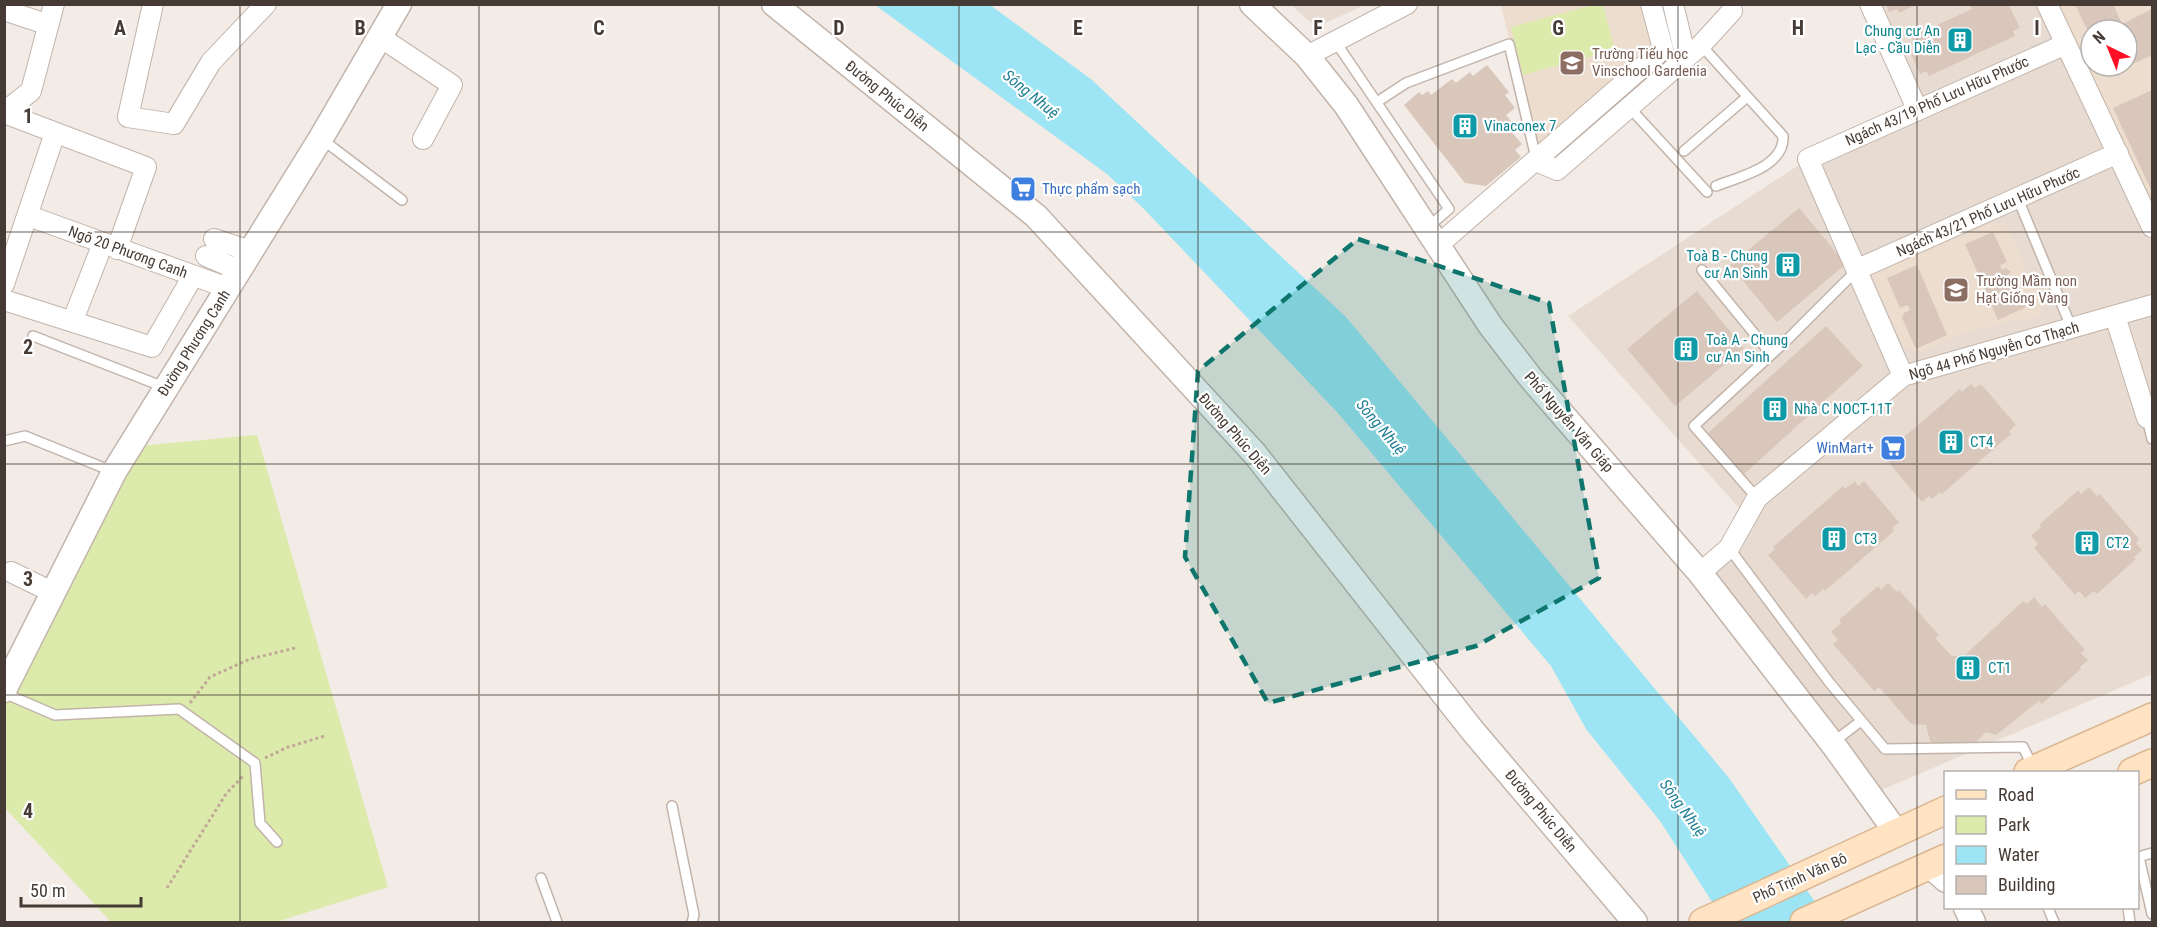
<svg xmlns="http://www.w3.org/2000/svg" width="2157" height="927" font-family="'Roboto Condensed',sans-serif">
	<rect width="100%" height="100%" fill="#f3ebe5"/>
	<path fill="#e8dcd2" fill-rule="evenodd" d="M1291 5H1365L1316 27Z
		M1870 5H2152V674L1877 792 1703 557 1749 519 1568 316 1808 159 1917 109ZM2091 30H2127V66H2091Z"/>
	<path fill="#edddce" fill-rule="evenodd" d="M1501 5H1645L1654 41 1535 148Z
		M2060 5H2152V206ZM2091 30H2127V66H2091Z
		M1994 222 2009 230 2042 307 2039 316 1972 330 1920 352 1904 347 1871 273Z"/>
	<path fill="#dceaab" d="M1597 4 1603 5 1615 50 1523 75 1511 27Z
		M257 435 388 887 276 922H111L5 808 4 690 129 447Z"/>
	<path fill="#9de5f4" d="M875 5H990L1092 80 1346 317 1729 778 1829 922H1725L1660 821 1586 729 1551 666 1337 412 1144 209 1107 174Z"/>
	<path fill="#d9c7bc" d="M1886 4H1917L1899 13 1897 9 1889 12Z
		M2075 4H2113L2122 24 2152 9V55L2120 70 2118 66H2127V30H2091V38Z
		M1970 5H2009L2020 28 2013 31 2015 36 1929 76 1926 71 1920 74 1907 45 1914 42 1911 37 1972 9Z
		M1487 65 1509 92 1505 95 1515 108 1506 115 1513 124 1508 128 1522 144 1515 150 1521 157 1486 186 1465 183 1404 105 1419 92 1422 95 1428 91 1431 95 1452 79 1456 83 1470 72 1473 76Z
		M2152 90V192L2113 108Z
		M1799 208 1846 264 1777 322 1730 265Z
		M1993 232 2007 262 2000 265 2002 270 2006 268 2011 272 2005 277 2006 280 2013 277 2026 307 1998 320 1965 244Z
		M1917 265 1947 335 1916 349 1902 318 1904 313 1910 310 1908 305 1900 308 1887 278Z
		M1697 291 1744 348 1675 406 1627 349Z
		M1826 326 1863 366 1742 476 1706 435Z
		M1971 384 1975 388 1981 384 2016 425 2009 431 2011 434 1942 494 1940 492 1932 499 1929 496 1922 502 1885 458 1892 452 1890 449 1960 389 1962 392Z
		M1855 481 1858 486 1864 481 1899 522 1892 528 1894 531 1825 591 1823 589 1815 596 1812 593 1806 599 1768 555 1775 549 1773 547 1843 486 1845 489Z
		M2089 487 2097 496 2100 494 2139 539 2136 543 2142 550 2134 557 2136 559 2097 594 2094 591 2085 598 2079 591 2075 595 2034 548 2038 544 2031 536 2041 527 2039 525 2078 490 2081 494Z
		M1888 583 1897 592 1899 590 1939 635 1935 638 1952 656H1964L2023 601 2027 604 2034 597 2042 607 2045 604 2085 650 2081 653 2088 660 2080 667 2081 669 2042 704 2039 701 1996 735 1986 732 1970 748 1960 753 1943 750 1930 741 1926 725 1911 724 1879 687 1874 691 1833 644 1838 640 1831 632 1841 623 1839 620 1878 586 1881 590Z"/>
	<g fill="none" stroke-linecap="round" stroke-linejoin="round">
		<g stroke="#c2b4aa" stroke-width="12">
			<path id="service" d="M1335 41 1449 209 1427 228
				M1701 45 1783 136C1785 167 1738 177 1716 186
				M1377 102 1406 83 1509 44 1536 158
				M1628 106 1707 192
				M323 140 402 200
				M1684 151 1747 97
				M2018 199 2072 329
				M1702 270 1771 354
				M33 336 164 387
				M2147 418 2152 439
				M4 441 25 436 114 472
				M1757 498 1694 426 1787 340 1858 269
				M1729 548 1829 682 1885 749 2023 747 2033 767
				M4 693 55 715 179 709 255 763 260 823 277 842
				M1832 743 1861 721
				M672 806 694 915 692 922
				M2138 857 2152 853
				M2139 857 2152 914
				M541 878 557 922
				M2048 908 2054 922
				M2128 908 2130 922"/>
		</g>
		<g stroke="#c2b4aa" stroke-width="22">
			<path id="minor" d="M153 4 128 117 174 124 211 62 266 4
				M1673 4 1686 58
				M1870 4 1917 109
				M2047 4 2152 227
				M4 10 46 24
				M380 37 452 85 423 139
				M1307 56 1407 4
				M4 112 31 91 54 4
				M4 113 146 167 117 249
				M1536 161 1557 170 1701 45 1732 11
				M29 216 228 288
				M214 239 250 251
				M1436 247 1663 49 1651 4
				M206 256 239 270
				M1858 269 2118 153
				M4 284 55 133
				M4 300 152 347 193 276
				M2115 316 2147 418 2152 416
				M73 320 103 243
				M1903 376 1808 159 2066 44
				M11 572 54 593
				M1700 573 1729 548 1757 498 1903 376 2152 305"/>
		</g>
		<g stroke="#c2b4aa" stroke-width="27">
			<path id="tertiary" d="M774 4 1036 216 1255 454 1472 730 1635 922
				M1252 4 1307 56 1346 105 1490 325 1530 377 1700 573 1835 747 1897 833
				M4 690 114 472 321 138 399 4
				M1929 865 1946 880
				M1966 908 1973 922"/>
		</g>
		<g stroke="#dab793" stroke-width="30">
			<path id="secondary" d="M2028 772 2152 717
				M2132 772 2152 763
				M1703 922 1946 810
				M1804 922 1946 858"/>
		</g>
		<path stroke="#c2a997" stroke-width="3" stroke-dasharray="3 3" stroke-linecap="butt" d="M190 703 210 677 250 659 295 648
			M265 758 288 747 325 736
			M167 888 226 794 244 775"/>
		<use href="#service" stroke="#fff" stroke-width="9"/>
		<use href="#minor" stroke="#fff" stroke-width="20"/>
		<use href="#tertiary" stroke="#fff" stroke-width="24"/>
		<use href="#secondary" stroke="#ffe3c3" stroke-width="27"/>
	</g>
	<path fill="#0f766e" fill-opacity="0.2" stroke="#0f766e" stroke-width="4.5" stroke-dasharray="12 8" stroke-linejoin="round" d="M1358 239 1549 303 1599 578 1476 646 1268 703 1185 557 1198 371Z"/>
	<path fill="none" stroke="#463b34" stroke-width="1.5" stroke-opacity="0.55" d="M240 4V922M479 4V922M719 4V922M959 4V922M1198 4V922M1438 4V922M1678 4V922M1917 4V922M4 232H2152M4 464H2152M4 695H2152"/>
	<defs>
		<g id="building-square" transform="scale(1.35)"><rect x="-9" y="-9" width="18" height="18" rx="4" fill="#0f9aa8" stroke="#fff"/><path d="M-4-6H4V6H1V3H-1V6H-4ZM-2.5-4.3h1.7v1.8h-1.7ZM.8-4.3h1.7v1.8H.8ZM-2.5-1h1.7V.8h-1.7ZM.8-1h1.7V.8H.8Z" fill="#fff"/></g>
		<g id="school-square" transform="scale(1.35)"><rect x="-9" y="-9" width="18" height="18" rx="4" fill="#8d6e63" stroke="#fff"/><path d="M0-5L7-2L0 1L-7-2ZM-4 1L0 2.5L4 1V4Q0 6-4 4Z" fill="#fff"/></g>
		<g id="supermarket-square" transform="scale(1.35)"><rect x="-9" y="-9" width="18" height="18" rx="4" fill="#3f7fe0" stroke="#fff"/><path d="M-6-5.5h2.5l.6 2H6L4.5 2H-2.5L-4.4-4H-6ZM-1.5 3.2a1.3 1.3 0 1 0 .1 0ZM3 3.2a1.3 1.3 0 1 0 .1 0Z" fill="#fff"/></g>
	</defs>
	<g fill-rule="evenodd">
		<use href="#building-square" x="1960" y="40"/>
		<use href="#school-square" x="1572" y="63"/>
		<use href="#building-square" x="1465" y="126"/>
		<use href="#supermarket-square" x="1023" y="189"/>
		<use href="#building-square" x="1788" y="265"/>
		<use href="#school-square" x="1956" y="290"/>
		<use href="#building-square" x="1686" y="349"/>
		<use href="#building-square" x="1775" y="409"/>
		<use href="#building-square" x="1951" y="442"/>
		<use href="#supermarket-square" x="1893" y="448"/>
		<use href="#building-square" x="1834" y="539"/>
		<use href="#building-square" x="2087" y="543"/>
		<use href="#building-square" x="1968" y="668"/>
	</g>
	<g text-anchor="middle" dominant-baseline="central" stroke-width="4.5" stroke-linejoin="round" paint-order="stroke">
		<g font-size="15" fill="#0d838f" stroke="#fff" text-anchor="start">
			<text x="1940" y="31" text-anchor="end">Chung cư An<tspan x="1940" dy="17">Lạc - Cầu Diễn</tspan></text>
			<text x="1484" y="126">Vinaconex 7</text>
			<text x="1768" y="256" text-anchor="end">Toà B - Chung<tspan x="1768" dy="17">cư An Sinh</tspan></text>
			<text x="1706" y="340">Toà A - Chung<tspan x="1706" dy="17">cư An Sinh</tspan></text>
			<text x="1794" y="409">Nhà C NOCT-11T</text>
			<text x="1970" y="442">CT4</text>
			<text x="1854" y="539">CT3</text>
			<text x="2106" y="543">CT2</text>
			<text x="1988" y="668">CT1</text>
		</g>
		<g font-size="15" fill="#785e54" stroke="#fff" text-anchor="start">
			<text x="1592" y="54">Trường Tiểu học<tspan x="1592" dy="17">Vinschool Gardenia</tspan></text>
			<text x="1976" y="281">Trường Mầm non<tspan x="1976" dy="17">Hạt Giống Vàng</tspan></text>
		</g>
		<g font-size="15" fill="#463b34" stroke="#fff">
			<text transform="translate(887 96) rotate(39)">Đường Phúc Diễn</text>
			<text transform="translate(1937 101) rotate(-24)">Ngách 43/19 Phố Lưu Hữu Phước</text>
			<text transform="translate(1988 212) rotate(-24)">Ngách 43/21 Phố Lưu Hữu Phước</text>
			<text transform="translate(128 252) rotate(20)">Ngõ 20 Phương Canh</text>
			<text transform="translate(194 343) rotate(-58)">Đường Phương Canh</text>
			<text transform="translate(1994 351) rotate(-16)">Ngõ 44 Phố Nguyễn Cơ Thạch</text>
			<text transform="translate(1569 422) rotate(49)">Phố Nguyễn Văn Giáp</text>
			<text transform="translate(1235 434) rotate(49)">Đường Phúc Diễn</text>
			<text transform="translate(1541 811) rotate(50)">Đường Phúc Diễn</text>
			<text transform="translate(1800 878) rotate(-24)">Phố Trịnh Văn Bô</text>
		</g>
		<g font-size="15" fill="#366cbe" stroke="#fff" text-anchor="start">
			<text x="1042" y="189">Thực phẩm sạch</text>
			<text x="1874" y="448" text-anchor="end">WinMart+</text>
		</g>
		<g font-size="16" font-style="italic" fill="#238097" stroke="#fff">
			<text transform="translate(1031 94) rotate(39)">Sông Nhuệ</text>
			<text transform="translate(1381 427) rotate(50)">Sông Nhuệ</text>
			<text transform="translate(1683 808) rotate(54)">Sông Nhuệ</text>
		</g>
	</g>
	<g font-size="20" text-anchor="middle" font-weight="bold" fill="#463b34" stroke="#fff" stroke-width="4.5" stroke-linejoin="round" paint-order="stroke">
		<text x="120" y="35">A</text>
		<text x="360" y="35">B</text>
		<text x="599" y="35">C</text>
		<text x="839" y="35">D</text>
		<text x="1078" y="35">E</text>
		<text x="1318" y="35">F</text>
		<text x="1558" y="35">G</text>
		<text x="1798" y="35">H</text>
		<text x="2037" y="35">I</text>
		<text x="28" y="123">1</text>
		<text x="28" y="354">2</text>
		<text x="28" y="586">3</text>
		<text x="28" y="818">4</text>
	</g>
	<rect width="2157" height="927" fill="none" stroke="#463b34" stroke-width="12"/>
	<rect x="1944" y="771" width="195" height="138" fill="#ffffff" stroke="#b5b1ae" stroke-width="1.5"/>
	<rect x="1956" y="790" width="30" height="9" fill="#ffe3c3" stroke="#b5b1ae" stroke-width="1.5"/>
	<text x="1998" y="801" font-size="18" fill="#463b34">Road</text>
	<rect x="1956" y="816" width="30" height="18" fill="#dceaab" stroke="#b5b1ae" stroke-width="1.5"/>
	<text x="1998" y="831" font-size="18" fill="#463b34">Park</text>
	<rect x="1956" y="846" width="30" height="18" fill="#9de5f4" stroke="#b5b1ae" stroke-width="1.5"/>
	<text x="1998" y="861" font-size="18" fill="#463b34">Water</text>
	<rect x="1956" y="876" width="30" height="18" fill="#d9c7bc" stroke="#b5b1ae" stroke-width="1.5"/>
	<text x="1998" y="891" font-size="18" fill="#463b34">Building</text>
	<g transform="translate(2109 48) rotate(317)"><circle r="28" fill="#ffffff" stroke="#b5b1ae" stroke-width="1.5"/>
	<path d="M0-4.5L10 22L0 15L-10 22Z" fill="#ff1024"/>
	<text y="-9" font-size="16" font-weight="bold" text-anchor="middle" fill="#463b34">N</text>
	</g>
	<path d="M21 897v9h120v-9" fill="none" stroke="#463b34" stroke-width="3"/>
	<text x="30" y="897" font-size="18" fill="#463b34" stroke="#ffffff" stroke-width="4.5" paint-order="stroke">50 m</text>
</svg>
